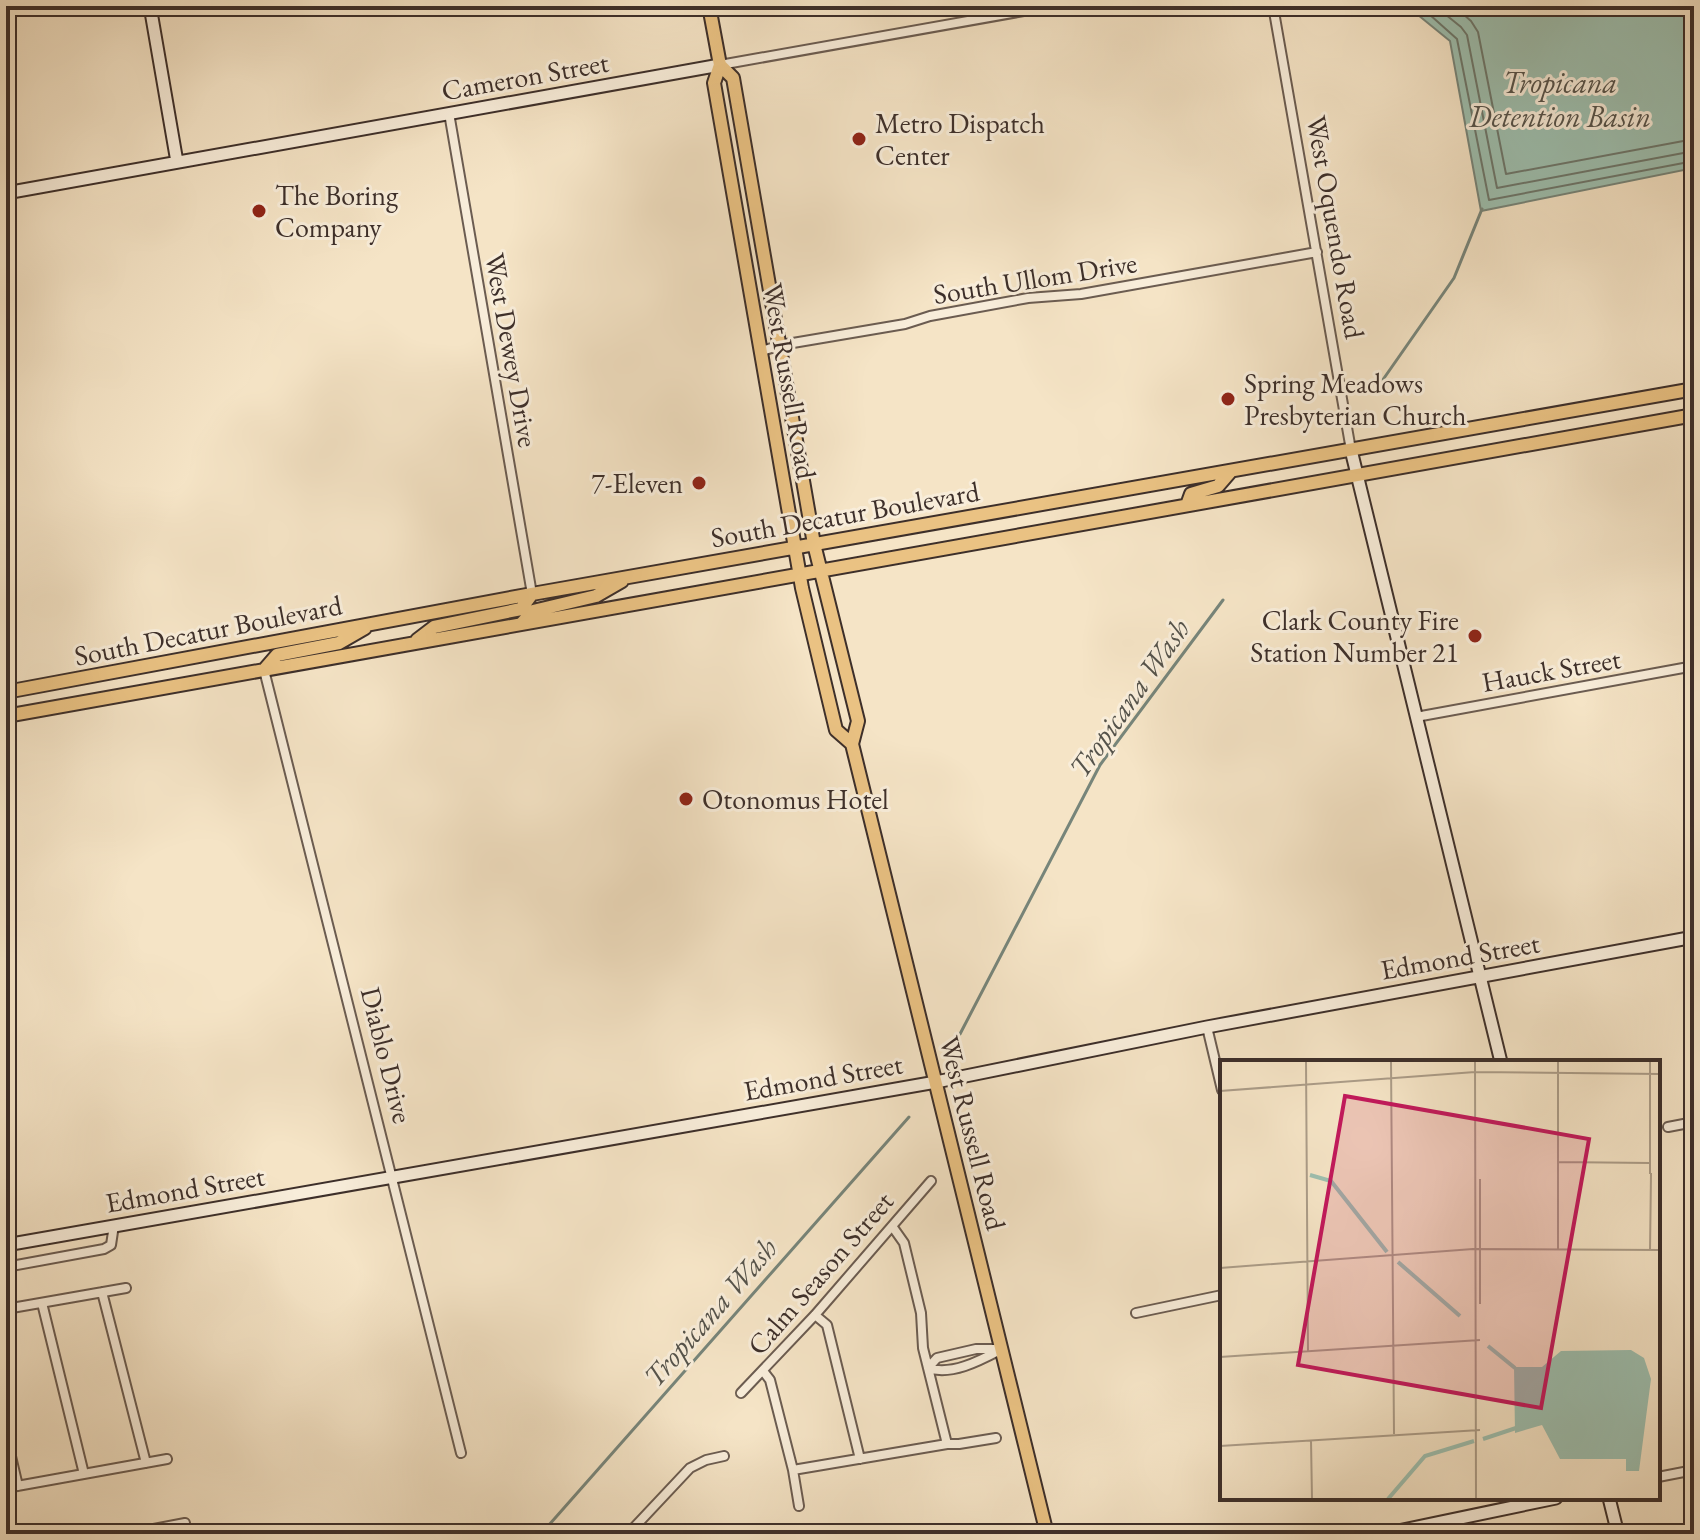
<svg xmlns="http://www.w3.org/2000/svg" width="1700" height="1540" font-family="'EB Garamond',serif">
	<rect width="100%" height="100%" fill="#f5e4c6"/>
	<filter id="stains"><feTurbulence type="fractalNoise" baseFrequency=".0025" numOctaves="4"/><feColorMatrix values="0 0 0 0 .2 0 0 0 0 .09 0 0 0 0 .02 0 0 0 .5 -.17"/></filter>
	<radialGradient id="worn" r=".72"><stop offset=".6" stop-color="#630" stop-opacity="0"/><stop offset="1" stop-color="#630" stop-opacity=".3"/></radialGradient>
	<path fill="#9dbfaf" stroke="#77857a" stroke-width="2" d="M1407 6H1694V168L1481 211 1450 41Z"/>
	<g fill="none" stroke-linecap="round" stroke-linejoin="round">
		<path stroke="#6d776c" stroke-width="2" d="M1420 6 1457 39 1489 200 1694 161
			M1435 6 1461 27 1467 35 1497 188 1694 151
			M1454 6 1471 21 1478 32 1506 174 1694 139"/>
		<path stroke="#77857a" stroke-width="3" d="M1375 391 1454 278 1482 209
			M960 1034 1100 765 1223 600
			M541 1534 909 1117"/>
		<g stroke="#6b5c51" stroke-width="12">
			<path id="street" d="M1273 6 1351 450
				M720 65 1052 6
				M449 113 532 594
				M762 351 781 345 905 324 930 316 1028 298 1081 294 1317 252
				M264 670 461 1453
				M1416 717 1694 666
				M1207 1027 1222 1090
				M1668 1127 1694 1122
				M892 1226 904 1243 921 1313 923 1348 947 1444
				M6 1267 104 1249 111 1245 114 1225
				M102 1292 146 1463
				M42 1303 84 1474
				M6 1309 126 1288
				M1136 1313 1222 1295
				M815 1315 827 1325 860 1459
				M976 1349H1002C981 1360 952 1376 928 1368L937 1358Z
				M763 1371 770 1380 793 1470 799 1506
				M741 1393 815 1315 931 1181
				M6 1435 18 1486
				M793 1470 947 1444H959L996 1438
				M1658 1477 1694 1470
				M6 1488 167 1459
				M127 1534 185 1523
				M628 1534 690 1468 706 1460 724 1456"/>
		</g>
		<g stroke="#3d2f2a" stroke-width="15">
			<path id="secondary" d="M150 6 177 162
				M6 193 720 65
				M1351 450 1501 1062
				M6 1245 936 1082 1207 1027 1694 937
				M1609 1498 1618 1534
				M1384 1534 1556 1498"/>
		</g>
		<g stroke="#3d2f2a" stroke-width="16">
			<path id="primary" d="M709 6 720 65 714 83 802 588 836 730 852 744
				M720 65 733 78 814 544 858 721 852 744 1047 1534
				M1187 505 1191 494 1218 486 1231 471
				M522 623 533 611 596 596 622 581
				M417 640 434 627 521 609 532 594
				M264 670 277 655 339 643 365 628
				M6 692 532 594 1694 389
				M6 716 1694 415"/>
		</g>
		<use href="#street" stroke="#f8edda" stroke-width="8"/>
		<use href="#secondary" stroke="#f8edda" stroke-width="11"/>
		<use href="#primary" stroke="#eac283" stroke-width="12"/>
	</g>
	<g fill="#8f2418" stroke="#f8edda" stroke-width="3">
		<circle cx="859" cy="139" r="8"/>
		<circle cx="259" cy="211" r="8"/>
		<circle cx="1228" cy="399" r="8"/>
		<circle cx="699" cy="483" r="8"/>
		<circle cx="1475" cy="636" r="8"/>
		<circle cx="686" cy="799" r="8"/>
	</g>
	<g text-anchor="middle" dominant-baseline="central" stroke-width="6" stroke-linejoin="round" paint-order="stroke">
		<g font-size="28" fill="#3d2f2a" stroke="#f8edda">
			<text transform="translate(525 76) rotate(-10)">Cameron Street</text>
			<text transform="translate(1336 227) rotate(80)">West Oquendo Road</text>
			<text transform="translate(1035 278) rotate(-9)">South Ullom Drive</text>
			<text transform="translate(512 350) rotate(80)">West Dewey Drive</text>
			<text transform="translate(790 381) rotate(80)">West Russell Road</text>
			<text transform="translate(845 514) rotate(-10)">South Decatur Boulevard</text>
			<text transform="translate(208 630) rotate(-11)">South Decatur Boulevard</text>
			<text transform="translate(1551 670) rotate(-10)">Hauck Street</text>
			<text transform="translate(1460 956) rotate(-10)">Edmond Street</text>
			<text transform="translate(387 1055) rotate(76)">Diablo Drive</text>
			<text transform="translate(823 1077) rotate(-10)">Edmond Street</text>
			<text transform="translate(973 1133) rotate(76)">West Russell Road</text>
			<text transform="translate(185 1189) rotate(-10)">Edmond Street</text>
			<text transform="translate(820 1273) rotate(-49)">Calm Season Street</text>
		</g>
		<g font-size="28" fill="#3d2f2a" stroke="#f8edda" text-anchor="start">
			<text x="875" y="123">Metro Dispatch<tspan x="875" dy="32">Center</tspan></text>
			<text x="275" y="195">The Boring<tspan x="275" dy="32">Company</tspan></text>
			<text x="1244" y="383">Spring Meadows<tspan x="1244" dy="32">Presbyterian Church</tspan></text>
			<text x="683" y="483" text-anchor="end">7-Eleven</text>
			<text x="1459" y="620" text-anchor="end">Clark County Fire<tspan x="1459" dy="32">Station Number 21</tspan></text>
			<text x="702" y="799">Otonomus Hotel</text>
		</g>
		<g font-size="30" font-style="italic" fill="#55534b" stroke="#f8edda">
			<text x="1560" y="82">Tropicana<tspan x="1560" dy="34">Detention Basin</tspan></text>
			<text transform="translate(1129 698) rotate(-55)">Tropicana Wash</text>
			<text transform="translate(710 1312) rotate(-49)">Tropicana Wash</text>
		</g>
	</g>
	<g transform="translate(1220 1060)">
		<rect width="440" height="440" fill="#f5e4c6"/>
		<path d="M411 290 424 298 431 319 419 411H406V399H340L322 365 295 373 294 307H322L341 291Z" fill="#9dbfaf"/>
		<path fill="none" stroke="#9dbfaf" stroke-width="4" d="M90 115 111 121 167 192M178 202 240 256M268 286 295 308M263 379 296 368M168 439 205 396 254 381"/>
		<path fill="none" stroke="#ab9c88" stroke-width="2" d="M86 1 88 292M171 1 174 374M255 1 256 439M338 1V190M430 1V114M0 31 255 12 440 14M338 102 430 103M260 119V244M430 191 431 113M0 208 253 189 440 190M0 297 260 280M91 380 92 439M0 386 260 370"/>
		<path fill="#c2185b" fill-opacity="0.15" stroke="#c2185b" stroke-width="4" d="M125 36 369 79 321 348 78 305Z"/>
		<rect width="440" height="440" fill="none" stroke="#3d2f2a" stroke-width="4"/>
	</g>
	<rect width="1700" height="1540" fill="none" stroke="#f5e4c6" stroke-width="32"/>
	<rect x="8" y="8" width="1684" height="1524" fill="none" stroke="#3d2f2a" stroke-width="4"/>
	<rect x="16" y="16" width="1668" height="1508" fill="none" stroke="#3d2f2a" stroke-width="2"/>
	<rect width="100%" height="100%" filter="url(#stains)"/>
	<rect width="100%" height="100%" fill="url(#worn)"/>
</svg>
